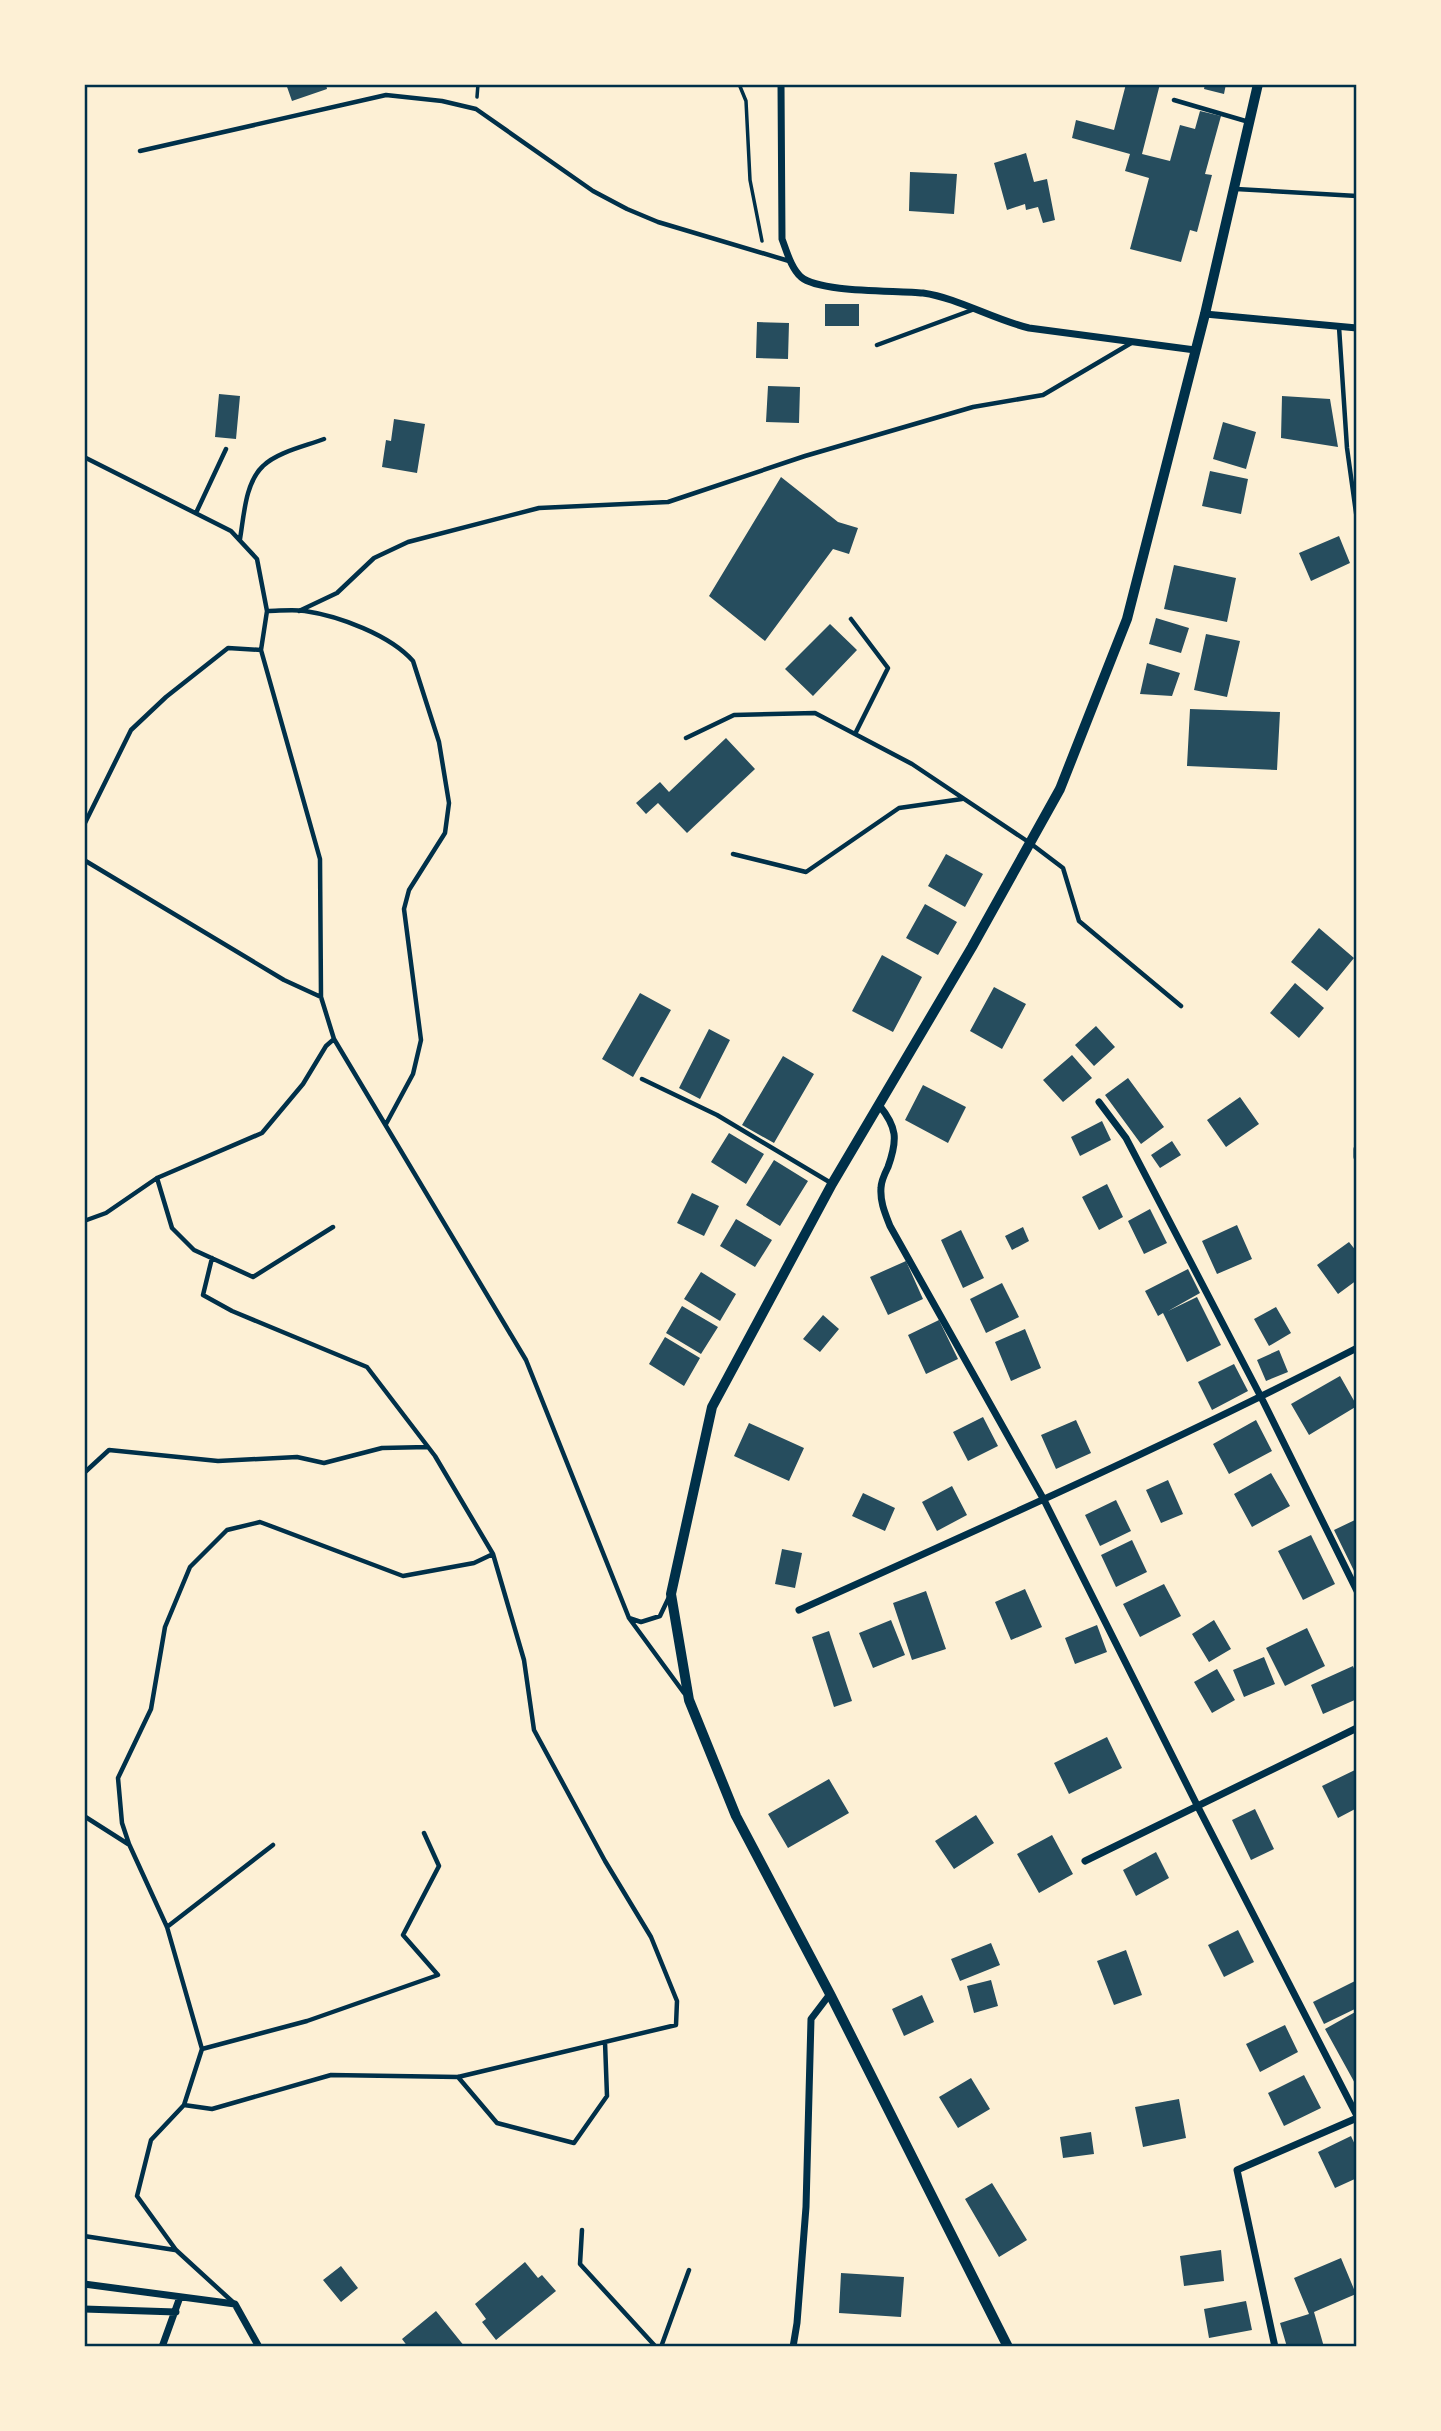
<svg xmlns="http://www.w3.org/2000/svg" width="1441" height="2431" font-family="Poppins,sans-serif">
	<rect width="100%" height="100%" fill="#fdf0d5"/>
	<path fill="#264d5e" d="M286 84H326L327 89 292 101Z
		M1126 84H1160L1142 154 1170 161 1180 125 1195 129 1200 111 1221 116 1205 174 1212 175 1197 232 1190 230 1181 262 1130 249 1149 178 1125 171 1130 154 1072 138 1076 120 1114 130Z
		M1205 84H1226L1224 94 1204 89Z
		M1026 153 1034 182 1047 179 1055 220 1043 223 1038 207 1026 210 1025 204 1007 210 994 163Z
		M910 172 957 174 954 214 909 211Z
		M825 304H859V326H825Z
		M757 322 789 323 788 359 756 358Z
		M768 386 800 387 799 423 766 422Z
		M219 394 240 396 236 439 215 437Z
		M1282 396 1330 399 1338 447 1281 438Z
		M394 419 425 424 417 473 382 467 386 440 391 441Z
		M1223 422 1256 432 1246 469 1213 459Z
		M1210 471 1248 479 1241 514 1202 506Z
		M781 477 838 522 858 528 849 554 833 549 765 641 709 596Z
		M1339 536 1350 563 1311 581 1299 553Z
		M1174 565 1236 578 1227 622 1164 609Z
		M1156 618 1189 628 1181 653 1149 644Z
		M830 624 857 650 813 696 785 669Z
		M1206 634 1240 641 1227 697 1194 690Z
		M1147 663 1180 673 1172 696 1140 694Z
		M1190 709 1280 712 1277 770 1187 766Z
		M726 738 755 769 687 833 658 803 646 814 636 803 660 782 669 792Z
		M946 854 983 874 965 907 928 886Z
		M925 904 957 922 938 955 906 938Z
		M1319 928 1354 958 1327 991 1291 962Z
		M882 955 922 977 893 1032 852 1011Z
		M1295 983 1324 1008 1299 1038 1270 1013Z
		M994 987 1026 1004 1002 1049 970 1031Z
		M640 993 671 1010 633 1077 602 1059Z
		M1096 1026 1115 1047 1094 1066 1075 1045Z
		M709 1029 730 1040 700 1099 679 1088Z
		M1072 1055 1092 1078 1063 1102 1043 1080Z
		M783 1056 814 1074 774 1143 742 1125Z
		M1128 1078 1164 1127 1141 1144 1105 1095Z
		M923 1085 966 1107 948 1143 905 1120Z
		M1240 1097 1259 1124 1226 1147 1207 1120Z
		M1102 1121 1111 1140 1080 1156 1071 1137Z
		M729 1133 764 1154 746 1184 711 1162Z
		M1172 1141 1181 1155 1160 1168 1151 1155Z
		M774 1160 808 1181 780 1226 746 1205Z
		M1107 1184 1123 1217 1099 1230 1082 1197Z
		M692 1193 719 1206 704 1236 677 1223Z
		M1150 1209 1167 1243 1144 1254 1128 1221Z
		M736 1219 772 1240 755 1267 720 1246Z
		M1237 1225 1252 1259 1217 1274 1202 1241Z
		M1023 1227 1029 1241 1012 1250 1005 1236Z
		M961 1230 984 1278 963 1288 941 1240Z
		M1349 1242 1357 1252V1280L1338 1294 1317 1265Z
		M906 1261 923 1299 888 1315 870 1277Z
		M1188 1269 1200 1293 1168 1311 1197 1297 1221 1345 1187 1362 1163 1313 1158 1316 1145 1291Z
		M701 1272 736 1294 720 1321 684 1299Z
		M1002 1283 1019 1317 986 1333 970 1299Z
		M682 1306 718 1327 701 1354 666 1333Z
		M1276 1307 1291 1333 1269 1346 1254 1319Z
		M823 1315 839 1329 820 1352 803 1339Z
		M939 1320 958 1359 926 1374 908 1335Z
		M1025 1329 1041 1368 1011 1381 995 1342Z
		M665 1337 700 1358 684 1386 649 1364Z
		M1279 1350 1288 1372 1266 1381 1257 1360Z
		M1234 1364 1248 1391 1212 1410 1198 1382Z
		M1340 1376 1357 1406 1309 1435 1291 1404Z
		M983 1417 998 1446 968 1461 953 1432Z
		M1076 1420 1091 1453 1056 1469 1041 1435Z
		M1256 1420 1272 1451 1229 1474 1213 1444Z
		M749 1423 804 1448 789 1481 734 1456Z
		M1271 1473 1290 1506 1252 1527 1234 1494Z
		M1168 1480 1183 1514 1161 1523 1146 1490Z
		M952 1486 967 1515 937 1531 922 1502Z
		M863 1493 895 1508 885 1531 852 1516Z
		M1116 1500 1131 1531 1100 1546 1085 1515Z
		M1357 1519V1577L1334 1530Z
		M1311 1535 1335 1584 1303 1600 1278 1551Z
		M1132 1540 1147 1572 1116 1587 1101 1555Z
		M782 1549 802 1553 795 1588 775 1584Z
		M1164 1584 1181 1616 1140 1637 1123 1604Z
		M1025 1589 1042 1627 1011 1640 995 1602Z
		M926 1591 946 1649 912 1660 893 1603Z
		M891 1620 905 1655 873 1668 859 1633Z
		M1214 1620 1231 1649 1209 1662 1192 1634Z
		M1097 1625 1107 1652 1075 1664 1065 1638Z
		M1307 1628 1325 1666 1285 1686 1266 1648Z
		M829 1631 852 1701 834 1707 812 1637Z
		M1264 1657 1275 1684 1244 1697 1233 1670Z
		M1353 1666 1357 1676V1699L1323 1714 1311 1685Z
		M1217 1669 1235 1700 1212 1713 1194 1682Z
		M1107 1737 1122 1768 1069 1794 1054 1763Z
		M1357 1769V1808L1338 1818 1322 1786Z
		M829 1779 849 1813 788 1848 768 1814Z
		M1255 1809 1274 1849 1251 1860 1232 1820Z
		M976 1815 994 1843 954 1869 935 1841Z
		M1052 1835 1073 1874 1039 1893 1017 1854Z
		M1156 1852 1169 1878 1136 1896 1123 1870Z
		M1238 1930 1254 1962 1224 1977 1208 1945Z
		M991 1943 1000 1965 960 1981 951 1959Z
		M1126 1950 1142 1995 1114 2005 1097 1961Z
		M991 1980 998 2006 974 2013 967 1986Z
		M1357 1980V2008L1324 2024 1313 2002Z
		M922 1995 934 2022 904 2036 892 2009Z
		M1357 2011V2087L1325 2029Z
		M1285 2025 1298 2052 1260 2072 1246 2044Z
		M1304 2075 1321 2108 1284 2126 1268 2093Z
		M971 2078 990 2109 958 2128 939 2097Z
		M1179 2099 1186 2138 1143 2147 1135 2107Z
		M1091 2132 1094 2154 1063 2158 1060 2137Z
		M1351 2136 1357 2149V2178L1335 2188 1318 2152Z
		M992 2183 1027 2240 999 2257 965 2199Z
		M1221 2250 1224 2281 1184 2286 1180 2256Z
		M1341 2258 1356 2294 1314 2312 1324 2347H1287L1280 2323 1309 2314 1294 2278Z
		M525 2262 538 2278 542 2275 556 2291 496 2340 482 2322 486 2319 475 2304Z
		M341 2266 358 2288 341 2302 323 2280Z
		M841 2273 904 2277 901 2317 839 2313Z
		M1246 2301 1252 2330 1209 2338 1204 2309Z
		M436 2311 465 2347H408L402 2339Z"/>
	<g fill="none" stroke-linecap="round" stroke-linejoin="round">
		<path stroke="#003049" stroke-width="3.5" d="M739 84 746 101 750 180 762 241
			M477 97 478 84"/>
		<path stroke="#003049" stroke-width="4.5" d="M1174 100 1249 122
			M140 151 386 95 442 101 476 109 593 191 627 209 658 222 789 261
			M1236 189 1357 196
			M1339 327 1347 448 1357 520
			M877 345 972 310
			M84 457 231 531 257 559 267 611 261 650 320 859 321 997 334 1039 526 1360 629 1618 641 1622 660 1616 669 1597
			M196 513 226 449
			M240 539C244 516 245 483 263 466 277 452 306 446 324 439
			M267 611C279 611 293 609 305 611 339 616 390 635 413 661L439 742 449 803 445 833 409 890 404 909 421 1040 413 1074 386 1124
			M299 611 337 593 374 558 408 542 539 508 668 502 805 456 973 407 1043 395 1133 342
			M851 619 888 668 855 734
			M686 738 734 715 815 713 912 764 1030 843 1063 868 1079 921 1181 1006
			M84 825 131 730 166 697 228 648 261 650
			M733 854 806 872 899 808 962 799
			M84 860 284 980 321 997
			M642 1079 717 1115 831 1183
			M157 1178 172 1228 194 1250 253 1277 333 1227
			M84 1221 106 1213 157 1178 262 1133 303 1084 326 1046 334 1039
			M84 1473 109 1450 218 1461 297 1457 324 1463 382 1448 428 1447
			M629 1618 684 1693
			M84 1816 128 1844
			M167 1927 273 1845
			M202 2049 307 2021 438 1975 403 1935 439 1866 424 1833
			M458 2077 497 2123 574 2143 607 2096 605 2042
			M184 2105 212 2109 331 2075 458 2077 676 2025 677 2001 651 1937 605 1861 534 1730 524 1660 493 1554 435 1456 367 1367 232 1311 203 1295 212 1258
			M582 2230 580 2264 656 2347
			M84 2236 175 2250
			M235 2304 176 2250 137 2196 151 2140 184 2105 202 2049 167 1927 129 1844 122 1823 118 1778 151 1709 165 1627 190 1567 227 1530 260 1522 403 1576 474 1563 493 1554
			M661 2347 689 2270"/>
		<path stroke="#003049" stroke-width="7" d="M781 84 782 239C787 252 791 268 801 277 820 293 896 290 923 293 958 298 992 319 1029 328L1195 350
			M1205 314 1357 328
			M1099 1102 1126 1138 1261 1397 1357 1591
			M879 1105C897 1127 898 1139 888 1167 885 1173 881 1181 881 1188 880 1202 885 1213 890 1226L1044 1500 1198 1807 1357 2116
			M1357 1149V1157
			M799 1610C986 1526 1174 1442 1357 1348
			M1085 1861 1357 1728
			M84 2284 235 2304 259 2347
			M84 2309 176 2312
			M162 2347 180 2297
			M793 2347 797 2323 806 2207 811 2019 830 1994
			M1275 2347 1237 2170 1357 2118"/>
		<path stroke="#003049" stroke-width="10" d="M1008 2347 830 1994 736 1816 689 1700 671 1594 712 1407 832 1184 972 947 1060 789 1127 619 1205 314 1258 84"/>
	</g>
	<rect width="1441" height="2431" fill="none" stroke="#fdf0d5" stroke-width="172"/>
	<rect x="86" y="86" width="1269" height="2259" fill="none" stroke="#003049" stroke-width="2.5"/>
</svg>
